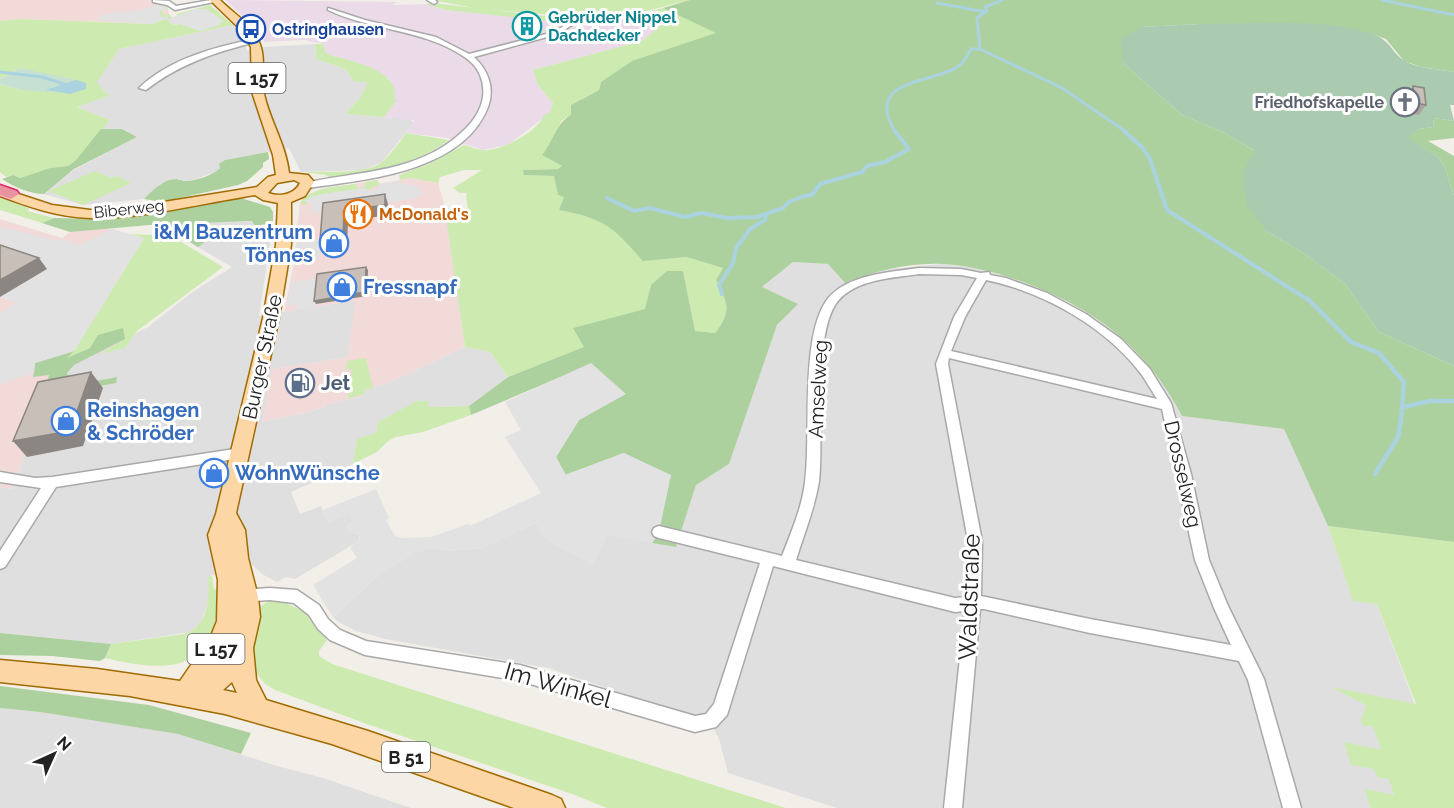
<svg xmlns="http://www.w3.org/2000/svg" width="1454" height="808" font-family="Raleway,sans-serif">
	<rect width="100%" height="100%" fill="#f2efe9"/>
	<path fill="#e0dfdf" d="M233 25 244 39 247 51 264 47 315 44 316 59 345 69 354 81 369 83 360 98 345 114 409 119 414 123 382 162 364 170 301 172 289 148 225 160 218 171 196 179 186 181 176 179 160 184 144 199 83 205 44 194 74 170 137 137 122 129H101L110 120 77 107 110 95 106 94 96 82 119 49Z
		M214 221H252L255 226 273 223 259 316 356 300 348 357 273 369 262 422 304 413 325 407 326 404 360 397 364 390 390 382 465 347 490 352 508 377 469 406 429 407 426 406 429 401H417L400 411 377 433 357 440 353 464 291 492 300 514 321 506 328 522 350 512 353 521 346 528 359 535V541L295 579 286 577 277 582 262 574 249 562 208 577 209 597 206 608 201 622 191 632 111 644 0 633V487L12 489 58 366 85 358 148 327 191 293 232 267 168 230Z
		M793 262 828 264 845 283 889 269 942 264 976 268 1014 280 1045 292 1084 312 1117 334 1167 388 1182 416 1284 429 1328 526 1353 600 1377 604 1454 808H837L728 773 719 739 707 715 691 717 548 668 385 639 356 631 340 623 333 617 379 575 415 552 435 548 449 551 482 548 535 523 593 565 607 534 676 547 696 485 729 464 777 325 797 304 761 288Z
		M0 708 40 712 178 734 274 765 323 778 411 808H0Z"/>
	<path fill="#f2dad9" d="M0 0H163V4L166 5 171 19 164 24 20 19 0 21Z
		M410 178 438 183 446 211 465 347 390 382 364 390V394L360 397 326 404 325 407 304 413 262 422 272 369 348 357 355 300 284 312 294 263 300 202 305 197 320 190 377 180 380 184Z
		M0 219 62 238 70 232 105 228 144 238 74 351 58 366 12 489 0 487Z"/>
	<path fill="#ebdbe8" d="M225 0 398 2 392 5 426 4 445 10 550 20 563 18 600 19 639 14 661 25 642 41 533 70 538 85 553 103 550 113 508 145 483 150 447 138 406 133 414 123 413 120 384 117 394 100 389 79 363 65 330 55 325 52 323 44 304 40 264 42 263 35Z"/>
	<path fill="#cdebb0" d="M431 0H690L646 11 590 18 481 9Z
		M433 3 563 18 565 21 554 29 535 35 551 28 553 26 550 21 445 10 426 4Z
		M164 4 168 9 162 11 163 15 169 14 172 18 167 20 174 25 180 24 196 29 223 22 206 9H196L178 16 176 14 210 5 233 25 119 49 97 82 106 94 111 95 77 107 110 120 76 160 68 166 50 168 20 178 13 175 6 177 0 172V84L22 90 50 76 20 68 0 79V21L20 19 152 24 161 17 159 11 165 9 164 5H158Z
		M663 8 717 33 601 82 599 90 583 98 571 115 562 120 550 146 542 155 562 166 558 169 524 170V175L555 176 558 195 564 197 559 210C605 219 613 227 643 260L686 257 723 268 716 280C728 303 732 312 715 333L695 331 683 271 651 285 646 309 574 328 585 347 508 377 490 352 465 347 446 217 468 213 466 193H460L453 188 482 170H464L440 177 438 183 410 178 400 180 399 175 429 164 464 145C470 146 477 150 483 150 500 152 539 131 544 115L550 113 553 103 538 85 533 70 642 41 661 25 639 14Z
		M315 44H323L325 52 330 55C351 61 401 70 394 99L397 100 384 117 345 114 360 98 368 83 354 81 345 69 316 59Z
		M406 133 449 140C412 166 374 174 330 178L326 175 304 172C324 171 367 175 382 162 391 154 399 143 406 133Z
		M95 171 111 178 117 176 131 183 83 205 49 191Z
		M377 180 379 184 369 190 364 188 315 197 305 202H308L305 205 300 204C310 186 338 187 356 184L357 188 365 187V182Z
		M0 196 30 209 27 211 54 218 42 223 0 210Z
		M156 227 223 267 137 331 125 348 100 354 125 339 90 348 65 359 74 351 144 238 130 234 154 235 160 232 154 228Z
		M366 358 373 388 364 390V394L348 399 352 369 346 370 347 361Z
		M417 401H429L427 406 429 407 469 406 471 415 423 432 396 437 388 441 377 452 353 464 357 439 376 433 378 422Z
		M1328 526 1454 542V808H1370L1365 789 1394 795 1389 779 1377 777 1374 769 1351 765 1344 742 1381 750 1373 727 1362 725 1361 720 1366 705 1331 687 1416 704 1377 604 1353 601Z
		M212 576 214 589 218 590C218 672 171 674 105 658L111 644 184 634C209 626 209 599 208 577Z
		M281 601 306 612 327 640 319 651V656L332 664 786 808H607L572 794 364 723 275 690 265 684 253 669 251 657 258 608 267 602Z"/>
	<path fill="#add19e" d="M690 0H1454V72L1421 67 1404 61 1386 39 1368 33 1322 26 1200 24 1142 27 1123 63 1182 115 1225 133 1255 151 1266 231 1305 254 1345 284 1379 332 1454 366V542L1328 526 1284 429 1182 416C1166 385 1145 358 1118 335 1075 298 999 267 943 264 910 262 875 271 845 283L828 264 793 262 762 287 798 304 777 325 729 464 696 485 676 547 652 543 659 532 624 453 565 475 556 457 579 420 625 394 591 364 471 415 469 406 508 377 584 347 573 328 645 309 651 285 667 271H683L695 331 715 333C732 312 728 303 716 280L723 268 686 257 643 261C613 227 605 219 559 210L564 197 558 195 554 176 524 175 523 170 558 169 562 166 542 155C553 142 556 123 571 115V105L599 90 601 82 632 61 716 33 663 8Z
		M1434 118 1454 121V138L1428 141 1454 156V196L1444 165 1438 157 1407 138 1419 129 1433 127Z
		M101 129H122L137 137 74 169 44 194C30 194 14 187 2 179L13 175 20 178 50 168 68 166 76 160Z
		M268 152 269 159 263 163V167L247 181 238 185 162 202 144 199C153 190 162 180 176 179 177 179 183 181 185 181 195 181 214 175 220 168L219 164 225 160Z
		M241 198 270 207 273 212V223L255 226 252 221H246L201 223 199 227 212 237 198 247 161 224 70 232 42 223 54 218 101 219 141 214 222 199Z
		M123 328 125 339 74 365 67 373 70 382 81 384 117 377 116 383 56 394 45 391 49 375 33 377 35 363 74 351 67 358 90 348 98 335Z
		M0 633 111 644 105 658 100 661 52 656 0 655Z
		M0 686 149 705 251 733 241 754 178 734 40 712 0 708Z"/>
	<path fill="#c6e0d4" d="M20 68 76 80 47 90 62 93 22 90 0 84V79Z"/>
	<path fill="#aacbaf" d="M1200 24C1251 24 1322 18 1370 33 1393 41 1390 52 1405 61 1419 69 1439 69 1454 72V105H1450L1454 121 1434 118 1433 127 1419 129 1408 138 1438 157 1444 165 1454 196V366L1379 332 1345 284 1305 254 1266 231 1246 203 1243 171 1255 151 1225 133 1182 115 1123 63 1121 39 1142 27Z"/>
	<path fill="#e2e2e2" d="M158 5H165L166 10 159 11 161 17 167 16 168 19 196 9H206L224 21 219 23 220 25 200 31 180 24 174 25 166 19 152 24 95 20 104 14 136 11Z
		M394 181 417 187 424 194 411 199 316 213 309 210 314 205 304 201 313 196 329 193 364 188 373 191 378 188 379 184Z
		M0 227 58 241 61 239 79 245 112 229 144 238 74 351 35 363 34 373 0 384V313L16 303 0 297 14 249 0 244Z
		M321 240 320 259 294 263 296 244Z
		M319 278 316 307 296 310 297 304 287 306 291 282Z
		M591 363 626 394 579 420 556 457 566 475 624 453 671 475 659 532 652 543 607 534 593 565 547 541 535 523 482 548 449 551 435 548 415 552 379 575 333 617 313 585 357 558 350 548 360 538 357 533 349 534 346 528 353 521 350 513 328 523 323 510 376 489 389 518 386 520 395 536 401 538 431 537 468 524 470 526 541 493 505 437 521 430 505 402Z"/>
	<path fill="#aad3df" d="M76 80 86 83V89L70 94 46 90Z"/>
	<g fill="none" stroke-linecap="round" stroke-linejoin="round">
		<path stroke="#aad3df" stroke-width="3" d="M1382 0 1454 15
			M937 3 986 12
			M980 49 977 18 987 11 985 7 1002 0
			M0 72 42 77 67 85
			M895 131C862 77 937 84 960 65 965 61 968 54 971 49H980L1062 88 1125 131"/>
		<path stroke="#aad3df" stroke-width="4" d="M1123 130 1142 147 1150 159 1167 210 1310 301
			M607 198 634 211 650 208 685 217 702 213 727 218 757 217 783 208 789 202 804 196 812 195 820 184 862 172 867 166 885 162 909 149 894 130
			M722 294 719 285 733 263 736 248 750 229 765 220 766 215"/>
		<path stroke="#aad3df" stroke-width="4.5" d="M1308 299 1351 342 1379 353 1404 382 1401 420 1398 437 1375 474
			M1403 407 1430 401H1454"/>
		<g stroke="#a9a9a9" stroke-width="3">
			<path id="minor" d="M153 0 169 1 176 6 211 0 219 1 175 10 167 5 153 2Z
				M427 0H435L437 2 434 4Z
				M328 8 365 20 436 37 469 54 554 32 567 24 572 25 558 34 474 57C488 70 495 88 488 107 463 172 365 180 307 188L303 185 304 183C359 171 418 173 462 132 472 123 481 111 483 97 485 82 479 67 466 58 425 29 372 31 328 10Z
				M254 39 257 41 256 42C216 52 179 64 146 90L139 88C169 59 215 47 254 39Z
				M919 268 961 269 981 273 989 272 990 275 1006 278 1047 293 1086 314 1121 339 1150 369 1171 403 1191 474 1209 560 1228 606 1264 679 1301 808H1283L1248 680 1239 661 1090 633 984 609H980L962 808H944L965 611 955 612 773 566 727 715 716 727 695 732 520 681 365 655 330 640 318 629 309 615 294 603 270 600 241 602 236 600 234 595 236 590 270 588 297 590 319 605 328 619 340 630 366 641 520 665 695 716 706 714 714 704 760 563 659 538 654 536 652 532 654 528 659 526 782 556C791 532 802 508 805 482 812 436 798 326 832 294 854 274 891 272 919 268ZM919 274 961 275 977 278 954 317 936 364 968 541 966 597 955 598 796 560C804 534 815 508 819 481 824 438 812 332 838 301 856 279 894 278 919 274ZM986 280C1044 292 1106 327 1142 375 1147 383 1152 391 1157 399L951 351 965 317ZM949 358 1162 409 1195 560 1214 608 1231 645 1090 619 981 596 982 541 948 364Z
				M241 448 245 450 247 453 245 456 241 458 56 487 5 567 0 569V551L41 488 0 482V472L35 478 52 477Z"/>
		</g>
		<g stroke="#a06b00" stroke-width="3">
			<path id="primary" d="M210 0H220C233 13 250 23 258 40 267 57 260 76 264 94 270 121 286 145 289 173L308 175 314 182 305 196 291 202V245L279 318 236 513 245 530 248 558 258 597 260 617 253 648 256 680 266 700 368 731 552 795 561 799 565 808H514L332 744 225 714 130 696 0 682V660L97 669 180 681 211 636 217 621 218 580 208 535 216 514 263 318 276 245 278 203 263 200 255 195C204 203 141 219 90 218 58 217 29 207 0 196V188L52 205 90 210 145 205 257 187 268 177 276 175 273 155 252 92 251 47 243 32ZM294 180 300 183C294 195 280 197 268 193L277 183ZM232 682 237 693 223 690Z"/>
		</g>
		<g stroke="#dc2a67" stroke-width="3">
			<path id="motorway" d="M0 185 17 191 19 194 11 199 0 195Z"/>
		</g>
		<use href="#minor" fill="#fff" fill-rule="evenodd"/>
		<use href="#primary" fill="#fcd6a4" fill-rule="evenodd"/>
		<use href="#motorway" fill="#e892a2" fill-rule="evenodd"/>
	</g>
	<path fill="#aba49e" d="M1413 86 1426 105 1419 115 1408 113 1407 96Z"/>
	<path fill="#8b8681" d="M385 194 388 204 389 215 348 221 347 246 339 248V252L327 254 326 250H325L320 240 335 238 344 211Z
		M39 258 47 269 0 297V280Z
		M366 267 368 270 367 296 316 304 314 301Z
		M91 372 103 388 83 446 27 457 13 441Z"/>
	<path fill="#c7bfb8" stroke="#8b8681" stroke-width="1.5" d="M1413 86 1424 88 1426 105 1415 103Z
		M385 194V205L344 211 343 236 335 238 334 242 323 244V240H320L323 203Z
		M0 245 39 258 0 280Z
		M366 267 365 292 314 301 317 274Z
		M91 372 70 431 13 441 38 382Z"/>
	<defs>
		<g id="building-ring" transform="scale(1.5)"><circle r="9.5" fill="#fff" stroke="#0f9aa8" stroke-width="1.5"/><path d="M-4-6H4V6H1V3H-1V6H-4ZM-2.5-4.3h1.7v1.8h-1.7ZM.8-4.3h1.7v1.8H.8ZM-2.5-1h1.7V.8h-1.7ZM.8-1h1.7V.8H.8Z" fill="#0f9aa8"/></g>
		<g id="bus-ring" transform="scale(1.5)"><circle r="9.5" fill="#fff" stroke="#1a4fb4" stroke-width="1.5"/><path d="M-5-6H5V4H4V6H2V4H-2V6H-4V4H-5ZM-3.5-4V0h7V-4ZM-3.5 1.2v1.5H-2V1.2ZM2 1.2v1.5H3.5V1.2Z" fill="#1a4fb4"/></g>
		<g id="church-ring" transform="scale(1.5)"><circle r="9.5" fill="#fff" stroke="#6b7280" stroke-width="1.5"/><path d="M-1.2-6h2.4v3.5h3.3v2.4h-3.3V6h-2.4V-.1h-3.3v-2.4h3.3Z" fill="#6b7280"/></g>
		<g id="restaurant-ring" transform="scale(1.5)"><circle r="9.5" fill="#fff" stroke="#e8710a" stroke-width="1.5"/><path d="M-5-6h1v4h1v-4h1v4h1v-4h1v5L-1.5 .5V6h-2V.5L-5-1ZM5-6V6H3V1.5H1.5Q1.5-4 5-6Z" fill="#e8710a"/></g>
		<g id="shop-ring" transform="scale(1.5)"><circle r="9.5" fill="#fff" stroke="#3f7fe0" stroke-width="1.5"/><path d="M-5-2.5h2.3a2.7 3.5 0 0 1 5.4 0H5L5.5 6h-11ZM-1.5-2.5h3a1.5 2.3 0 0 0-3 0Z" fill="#3f7fe0"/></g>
		<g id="fuel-ring" transform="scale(1.5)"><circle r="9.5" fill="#fff" stroke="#5c6f8a" stroke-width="1.5"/><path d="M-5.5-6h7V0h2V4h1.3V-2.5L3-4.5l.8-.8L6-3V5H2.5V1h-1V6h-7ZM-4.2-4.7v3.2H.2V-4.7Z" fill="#5c6f8a"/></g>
	</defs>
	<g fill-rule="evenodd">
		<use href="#building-ring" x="527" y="26"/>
		<use href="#bus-ring" x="251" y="29"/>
		<use href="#church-ring" x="1405" y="102"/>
		<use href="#restaurant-ring" x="358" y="214"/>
		<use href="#shop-ring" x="334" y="243"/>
		<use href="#shop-ring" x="342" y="287"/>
		<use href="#fuel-ring" x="300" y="383"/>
		<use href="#shop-ring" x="66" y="421"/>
		<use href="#shop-ring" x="214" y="473"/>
	</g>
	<g text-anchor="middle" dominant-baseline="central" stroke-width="6" stroke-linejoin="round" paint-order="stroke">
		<g font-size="16" font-weight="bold" fill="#0d838f" stroke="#fff" text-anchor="start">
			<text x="548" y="17">Gebrüder Nippel<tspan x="548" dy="18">Dachdecker</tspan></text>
		</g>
		<g font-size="16" font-weight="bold" fill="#164399" stroke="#fff" text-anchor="start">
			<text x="272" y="29">Ostringhausen</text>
		</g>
		<g font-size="16" font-weight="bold" fill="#5b616d" stroke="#fff" text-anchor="end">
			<text x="1384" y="102">Friedhofskapelle</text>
		</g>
		<g font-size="16" fill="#222" stroke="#fff">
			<text transform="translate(129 209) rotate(-6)">Biberweg</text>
		</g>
		<g font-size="16" font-weight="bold" fill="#c56008" stroke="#fff" text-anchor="start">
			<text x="379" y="214">McDonald's</text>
		</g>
		<g fill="#fff" stroke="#646464" stroke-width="1.5">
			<rect x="228.5" y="63" width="57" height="30" rx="4.5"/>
			<rect x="187.5" y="634" width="57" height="30" rx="4.5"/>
			<rect x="382" y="742" width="48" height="30" rx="4.5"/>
		</g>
		<g font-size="18" font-weight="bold" fill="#222">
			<text x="257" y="78">L 157</text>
			<text x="216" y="649">L 157</text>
			<text x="406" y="757">B 51</text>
		</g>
		<g font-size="20" font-weight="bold" fill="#366cbe" stroke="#fff" text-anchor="start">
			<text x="313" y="232" text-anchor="end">i&amp;M Bauzentrum<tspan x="313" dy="23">Tönnes</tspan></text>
			<text x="363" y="287">Fressnapf</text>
			<text x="87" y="410">Reinshagen<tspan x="87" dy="23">&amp; Schröder</tspan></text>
			<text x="235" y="473">WohnWünsche</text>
		</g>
		<g font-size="20" fill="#222" stroke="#fff">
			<text transform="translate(262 357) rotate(-78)">Burger Straße</text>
			<text transform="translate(818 389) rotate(-87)">Amselweg</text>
			<text transform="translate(1183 474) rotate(77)">Drosselweg</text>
		</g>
		<g font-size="20" font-weight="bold" fill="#4e5e75" stroke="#fff" text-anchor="start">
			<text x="321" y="383">Jet</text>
		</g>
		<g font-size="24" fill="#222" stroke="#fff">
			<text transform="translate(969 597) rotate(-88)">Waldstraße</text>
			<text transform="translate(558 685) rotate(16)">Im Winkel</text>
		</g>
	</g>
	<g transform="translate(54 754) rotate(45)" stroke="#ffffff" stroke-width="4.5" paint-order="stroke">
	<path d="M0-4.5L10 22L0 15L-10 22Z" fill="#222222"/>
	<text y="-9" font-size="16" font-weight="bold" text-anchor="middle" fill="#222222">N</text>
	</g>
</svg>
